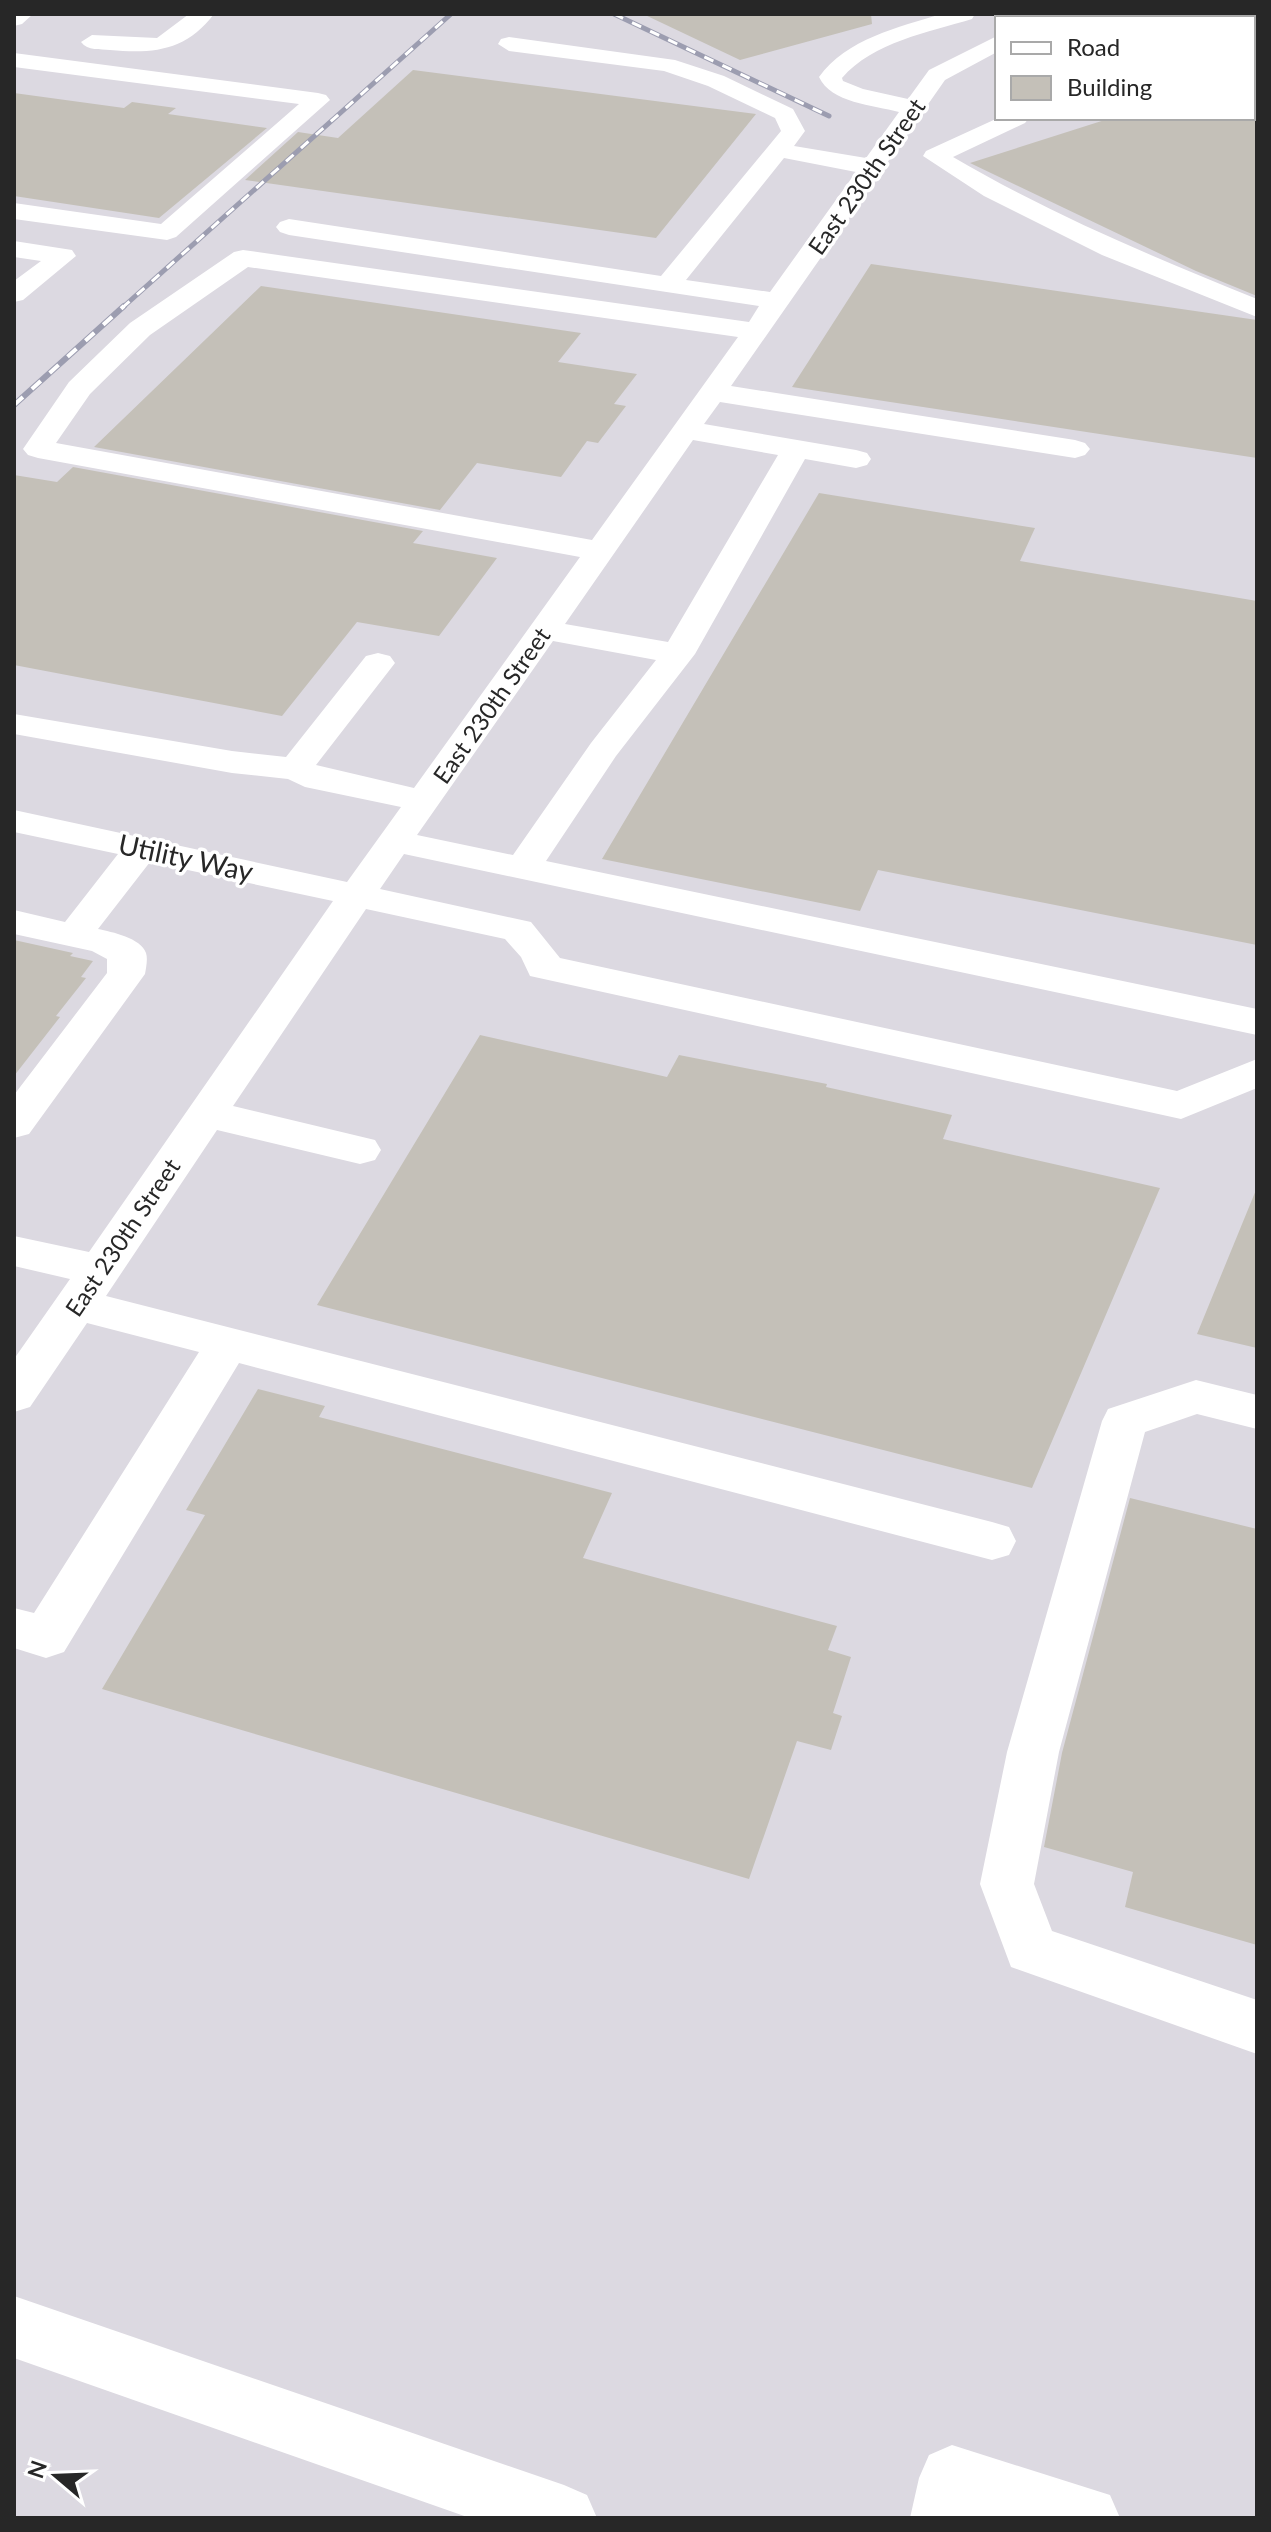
<svg xmlns="http://www.w3.org/2000/svg" width="1271" height="2532" font-family="Lato,sans-serif">
	<rect width="100%" height="100%" fill="#e9e3d9"/>
	<path fill="#dcd9e1" fill-rule="evenodd" d="M14 14H1257V2518H14ZM997 18H1253V118H997Z"/>
	<path fill="#c4c0b8" d="M643 14H871L872 24 740 60Z
		M413 70 554 88 756 114 656 238 245 180 298 132 338 138Z
		M14 93 124 108 132 102 176 108 168 114 267 128 159 218 14 196Z
		M1111 118H1257V296L1196 271 970 163Z
		M871 264 1257 320V458L792 387Z
		M261 286 581 333 558 362 637 374 614 404 626 406 598 443 587 441 561 477 477 463 440 510 94 447Z
		M73 467 423 531 413 543 497 558 439 636 357 622 282 716 14 665V475L57 482Z
		M819 493 1035 528 1020 561 1257 601V945L878 870 860 911 602 859Z
		M14 940 73 953 70 956 93 961 81 977 86 978 56 1016 60 1017 14 1076Z
		M480 1035 667 1077 679 1055 827 1084 826 1087 952 1115 943 1139 1160 1188 1032 1488 317 1305Z
		M1256 1190H1257V1348L1197 1334Z
		M258 1389 325 1406 319 1417 612 1493 583 1558 837 1626 828 1650 851 1657 833 1713 842 1716 831 1750 797 1741 749 1879 102 1689 205 1515 186 1510Z
		M1130 1498 1257 1529V1945L1125 1907 1133 1872 1044 1847 1062 1753Z"/>
	<g fill="none" stroke-linecap="round" stroke-linejoin="round">
		<path fill="#fff" fill-rule="evenodd" d="M14 14H33L22 24 14 26Z
			M189 14H214C186 51 153 54 110 50 100 49 88 51 81 42L92 35 157 38Z
			M941 14H975L972 19C929 32 873 42 842 78L843 81 863 89 908 99 929 70 997 36V52L945 80 731 386 1075 440 1085 443 1090 449 1085 455 1075 458 720 402 704 424 856 450 867 453 871 459 867 465 856 468 805 459 695 654 616 756 546 861 1257 1009V1035L404 854 380 889 531 922 560 958 1177 1091 1257 1059V1088L1181 1119 530 976 521 957 505 939 366 909 233 1106 375 1140 381 1150 375 1160 360 1164 217 1130 106 1296 992 1522 1009 1527 1016 1541 1009 1555 992 1560 239 1363 64 1652 46 1658 14 1648V1608L34 1613 199 1352 87 1323 30 1407 14 1412V1359L70 1279 14 1266V1236L89 1252 333 901 150 862 98 929C112 932 141 938 146 953 148 959 146 968 145 974L29 1134 14 1138V1095L107 973V959L92 951 14 934V910L65 922 118 854 14 832V810L347 882 401 807 305 787 288 779 232 773 14 734V714L232 751 286 757 366 656 378 653 390 656 395 663 316 765 414 788 580 557 38 458 28 455 23 449 69 382 130 323 234 252 243 250 749 322 759 306 289 235 280 232 276 227 280 222 289 219 661 276 781 131 775 118 708 86 664 71 509 51 498 44 501 39 509 37 675 60 724 76 793 109 805 131 794 146 866 158 899 112C873 105 831 103 819 77 846 39 899 27 941 14ZM784 158 856 172 770 292 686 280ZM248 267 738 337 592 540 56 443 90 394 150 335ZM693 440 778 455 668 642 565 624ZM553 641 656 660 591 743 513 855 417 835Z
			M1050 14H1083L1080 18H1047Z
			M1118 14H1148L1151 18H1121Z
			M14 53 318 93 326 95 330 100 176 237 167 240 14 219V203L161 224 299 104 14 67Z
			M1253 56 1257 57V71L1253 70Z
			M998 118H1029L1025 123 953 157C1050 214 1153 257 1257 299V317L1102 255 984 196 923 156 926 151Z
			M14 241 72 250 76 256 23 300 14 302V281L41 261 14 257Z
			M1196 1380 1257 1395V1429L1197 1414 1145 1432 1059 1752 1034 1884 1052 1931 1257 2000V2054L1011 1967 980 1884 1007 1752 1102 1421 1108 1409Z
			M14 2296 564 2485 587 2495 597 2518H470L14 2358Z
			M952 2445 1110 2495 1120 2518H910L919 2478 929 2455Z"/>
		<g stroke="#9c9db0" stroke-width="5">
			<path id="rail-far1" d="M614 14 829 116
				M122 308 451 14"/>
		</g>
		<g stroke="#9c9db0" stroke-width="6">
			<path id="rail" d="M14 405 124 306"/>
		</g>
		<use href="#rail-far1" stroke="#fff" stroke-width="3" stroke-dasharray="10" stroke-linecap="butt"/>
		<use href="#rail" stroke="#fff" stroke-width="4" stroke-dasharray="12" stroke-linecap="butt"/>
	</g>
	<g text-anchor="middle" dominant-baseline="central" stroke-width="7" stroke-linejoin="round" paint-order="stroke">
		<g font-size="24" fill="#272727" stroke="#fff">
			<text transform="translate(866 176) rotate(-55)">East 230th Street</text>
			<text transform="translate(491 705) rotate(-55)">East 230th Street</text>
			<text transform="translate(122 1237) rotate(-56)">East 230th Street</text>
		</g>
		<g font-size="28" fill="#272727" stroke="#fff">
			<text transform="translate(186 857) rotate(12)">Utility Way</text>
		</g>
	</g>
	<rect width="1271" height="2532" fill="none" stroke="#272727" stroke-width="32"/>
	<rect x="995" y="16" width="260" height="104" fill="#ffffff" stroke="#a9a9a9" stroke-width="2"/>
	<rect x="1011" y="42" width="40" height="12" fill="#ffffff" stroke="#a9a9a9" stroke-width="2"/>
	<text x="1067" y="56" font-size="24" fill="#272727">Road</text>
	<rect x="1011" y="76" width="40" height="24" fill="#c4c0b8" stroke="#a9a9a9" stroke-width="2"/>
	<text x="1067" y="96" font-size="24" fill="#272727">Building</text>
	<g transform="translate(56 2476) rotate(289)" stroke="#ffffff" stroke-width="6" paint-order="stroke">
	<path d="M0-6L14 30L0 20L-14 30Z" fill="#272727"/>
	<text y="-12" font-size="22" font-weight="bold" text-anchor="middle" fill="#272727">N</text>
	</g>
</svg>
